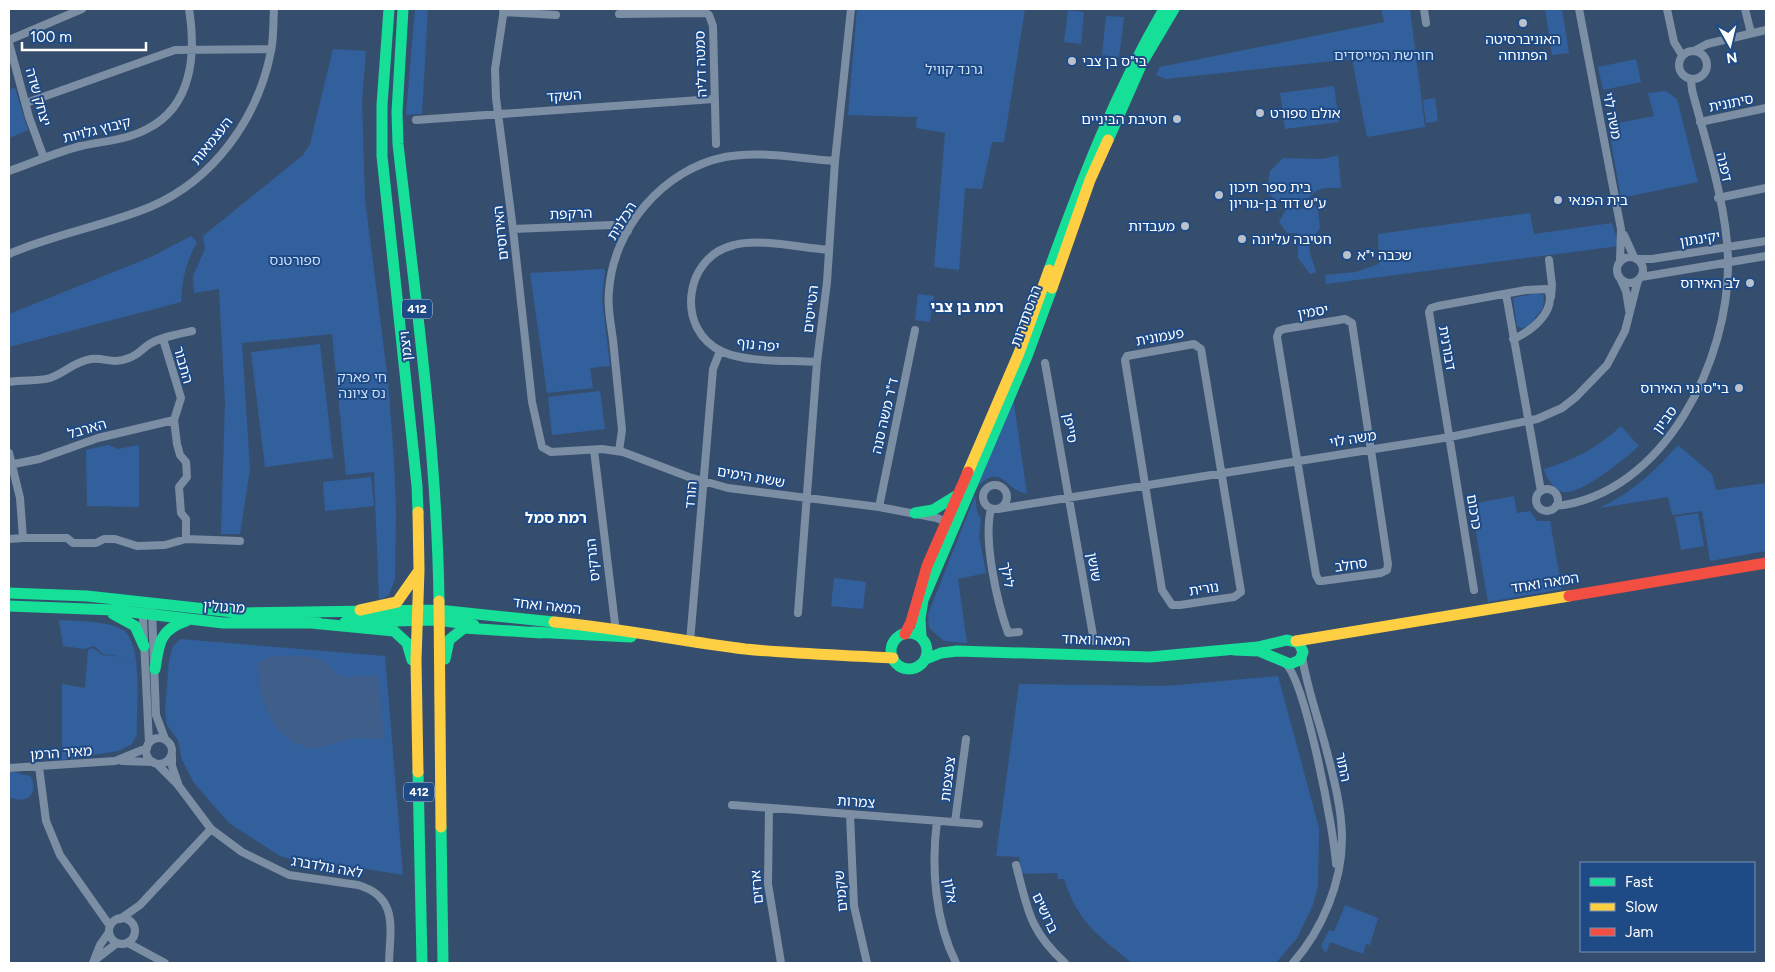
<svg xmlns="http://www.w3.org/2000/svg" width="1775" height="972" font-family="Figtree,'Noto Sans Hebrew',sans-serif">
	<rect width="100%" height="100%" fill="#364e6e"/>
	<path fill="#32609d" d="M415 9H428L422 114 406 115Z
		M857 9H1025L1004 142H992L982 189 965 188 959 270 934 267 945 133 916 128 917 117 848 115Z
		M1381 9H1410L1425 127 1367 137 1352 59 1166 79 1156 75 1160 67 1384 22Z
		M1545 9H1562L1569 53 1552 55Z
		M1068 10 1084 12 1081 44 1064 42Z
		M1106 16 1124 17 1119 57 1102 55Z
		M333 49 366 51 362 100 365 200 388 381 394 459 396 513 395 579 389 595 379 600 374 472 346 475 332 334 242 343 250 469 240 534H221L225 402 219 289 194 293 193 276 205 249 203 236 303 155 310 144Z
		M1636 59 1641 82 1603 90 1598 67Z
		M1334 86 1339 122 1285 129 1280 93Z
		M15 88 28 130 9 138V90Z
		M1666 91 1677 99 1698 182 1621 198 1608 125 1654 116 1648 93Z
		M1435 98 1438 121 1426 123 1423 100Z
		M1338 155 1341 188C1334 188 1325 187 1318 190 1313 193 1310 197 1305 200 1291 207 1275 204 1267 191L1270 171 1283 158 1323 159Z
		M1309 205H1314L1318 210 1320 228C1303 250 1310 249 1316 272L1310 274 1298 258V233H1287L1279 222 1286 209H1304Z
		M1530 213 1534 234 1612 223 1619 246 1326 284 1325 275 1355 272 1379 264 1378 234Z
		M191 236 197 242C186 262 182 279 181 302L9 347V314L151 257Z
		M605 269 602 299 610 366 590 368 593 388 547 393 530 273Z
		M1537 293 1544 295 1543 308 1528 327 1521 328 1517 326 1513 298Z
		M918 294 934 296 930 322 915 320Z
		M320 344 333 458 265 467 251 352Z
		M600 391 605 429 552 435 548 397Z
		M1013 397 1027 494C1003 489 1002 461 976 488Z
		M1621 426 1639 446C1627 457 1580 496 1563 492 1554 490 1546 477 1544 469 1574 460 1599 447 1621 426Z
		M108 445 118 449 139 445V507L87 506 86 450Z
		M1678 445 1712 474 1716 490 1766 483V551L1710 561 1702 511 1672 515 1668 497 1599 508C1632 493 1655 471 1678 445Z
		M371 477 374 506 325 511 323 482Z
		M975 496 977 511 981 519 979 537 986 573 958 579 967 643 944 641 929 628 928 614Z
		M1514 496 1517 513 1530 511 1537 521H1550L1562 589 1488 602 1471 504Z
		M1698 513 1704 546 1681 550 1675 517Z
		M834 578 866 582 863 609 831 606Z
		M59 620C75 621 110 621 123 630 144 645 136 710 137 734L132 744 118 751 62 760V684L85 688 88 650 93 648 102 655 127 657 103 654 94 646 84 649 63 646Z
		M180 639 385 656 403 875 341 865 304 863 280 856 229 823 194 783 182 760 178 740 167 725 165 711 169 660 173 646Z
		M1278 676 1319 828 1318 886 1313 905 1297 938 1276 963H1132C1098 935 1078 923 1064 879H1058L1057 873 1022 874 1019 857 996 856 1019 684 1166 686Z
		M9 771 30 776C40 793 27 805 9 797Z
		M1345 905 1378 918 1370 945 1366 944 1363 954 1330 942 1326 953 1321 946 1329 930 1334 932Z"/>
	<path fill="#3f5e89" d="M305 656 322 660 340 676 346 677 378 675 384 739 355 738 312 749 292 742 275 726 261 697 258 664C268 653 292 657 305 656Z"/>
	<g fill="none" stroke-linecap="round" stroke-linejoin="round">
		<path stroke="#7c8ea4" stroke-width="8" d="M504 9 495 69 496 98 513 229 532 402 542 447 551 452 602 449 623 452 689 477 728 488 879 507 937 518 948 523
			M1424 9 1426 23
			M1579 9 1621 229 1620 261
			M1667 9 1674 42 1682 55
			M1745 9 1751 33
			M503 12 556 15
			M619 14 706 13 709 15 713 26 716 144
			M9 40 82 9
			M9 43 29 117 44 158
			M1679 65a14 14 0 1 1 28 0a14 14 0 1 1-28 0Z
			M1694 51 1707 44 1766 30
			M26 103 175 50 271 49
			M416 120 714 99
			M1700 122 1766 108
			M9 171C33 163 56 152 81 146 103 141 127 140 147 129 193 106 196 53 189 9
			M1718 198 1766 188
			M513 229 612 225 628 231
			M1624 235 1634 257
			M9 254C54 234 104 226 150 207 214 180 258 118 271 51 274 37 273 22 274 9
			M1617 270a13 13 0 1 1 26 0a13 13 0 1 1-26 0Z
			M1638 259H1652L1766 241
			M1549 260 1552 285 1551 297
			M1641 277 1766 256
			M1620 278 1626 291 1629 310
			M1506 294 1541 491
			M1345 319 1352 323 1388 564 1387 570 1381 573 1322 581H1319L1316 575 1277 337 1279 331 1284 329Z
			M1194 344 1201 349 1241 592 1234 597 1180 605H1172L1162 590 1125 360 1127 356Z
			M817 362C790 360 748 363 723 352 675 331 683 257 734 245 760 238 801 248 829 250
			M1045 363 1094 641
			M9 382C23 379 36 382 50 378 65 373 75 361 91 359 106 357 111 365 129 358 138 355 141 350 148 345 160 337 178 334 192 331
			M594 450 616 632
			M619 451 622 430C619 400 616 370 613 340 611 324 607 307 609 291 613 228 664 169 725 157 760 150 800 159 835 161
			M9 453 20 498 23 538H67L73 543H96L104 539H115L137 546 165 545 186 539V519L181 513 179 487 187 477 186 462 180 455 177 444 174 420 181 398 163 339
			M9 465 39 459 98 438 174 420
			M983 497a12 12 0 1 1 24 0a12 12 0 1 1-24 0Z
			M1536 500a11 11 0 1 1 22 0a11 11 0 1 1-22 0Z
			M1556 506C1665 494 1730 359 1728 260 1727 206 1706 143 1692 90L1691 80
			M879 507 915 330
			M991 509C983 540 997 602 1008 633L1019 632
			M998 509 1450 437 1537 419 1562 408 1576 397 1607 365 1625 331 1638 280
			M9 539 23 538
			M186 539 240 541
			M1474 590 1429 312 1431 308 1438 306 1526 290 1546 289 1549 292C1555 313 1530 332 1513 339
			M145 611 143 620 149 743
			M152 611 156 715 165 739
			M798 613 817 362 827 282 835 161 851 9
			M690 642 713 369 720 351
			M1286 664C1306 684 1334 831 1336 864
			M146 751a13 13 0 1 1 26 0a13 13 0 1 1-26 0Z
			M172 756V766L178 783
			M122 761 153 762
			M157 764 178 785 211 829 242 852 289 875 358 885C399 897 390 929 389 963
			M39 767 46 821 60 855 110 926
			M9 768 115 761 147 748
			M732 805 979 824
			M769 809 768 884 781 963
			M850 815 854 906 867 963
			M937 821C931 867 935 921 956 963
			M955 822 966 739
			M1016 865C1028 910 1029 930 1065 963
			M109 931a13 13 0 1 1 26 0a13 13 0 1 1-26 0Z
			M120 919 140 905 211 829
			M128 943 165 963
			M95 960 117 943
			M93 963 100 945 109 932
			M1293 963C1322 930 1342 883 1342 838 1342 810 1334 779 1327 752 1319 720 1307 689 1302 656"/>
		<path stroke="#16e098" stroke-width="11" d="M389 9 382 105V156L417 486 418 512
			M403 9 397 112 398 144C415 296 437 449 439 601
			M1108 140 1142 63 1174 9
			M1049 270C1082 179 1115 93 1164 9
			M915 513 933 510 956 496
			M9 593 87 596 242 613 438 610 554 622
			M9 606 114 610 223 623H319
			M113 614 135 626 144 646
			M345 622 438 620 474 625
			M311 623 394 631 407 643 412 660
			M532 632 631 637
			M891 651a18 18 0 1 1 36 0a18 18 0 1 1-36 0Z
			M921 637 920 619 923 600 1027 356 1052 288
			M445 659 449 640 464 628 541 633
			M926 659 941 653 957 651 1150 657 1258 647 1287 640 1299 643 1303 652 1300 660 1290 664 1259 651 1234 650
			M155 669C159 644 159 630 186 621
			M418 772 422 963
			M441 827 443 963"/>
		<path stroke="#ffcf43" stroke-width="11" d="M1052 288 1090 180 1108 140
			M968 472 1019 353 1049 270
			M418 512 419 570 416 660 418 772
			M439 601 441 827
			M360 610 397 602 418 572
			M554 622C618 628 681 641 745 649 794 654 844 655 893 658
			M1296 641 1569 596"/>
		<path stroke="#f24e42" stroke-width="11" d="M1569 596 1766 563
			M905 634 911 622 927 566 968 472"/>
	</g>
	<g fill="#b9c1cc" stroke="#1e4a86" stroke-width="2">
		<circle cx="1523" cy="23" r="5"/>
		<circle cx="1072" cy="61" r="5"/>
		<circle cx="1260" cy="113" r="5"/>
		<circle cx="1177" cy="119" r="5"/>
		<circle cx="1219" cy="195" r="5"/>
		<circle cx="1558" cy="200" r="5"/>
		<circle cx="1185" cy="226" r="5"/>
		<circle cx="1242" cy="239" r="5"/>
		<circle cx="1347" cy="255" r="5"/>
		<circle cx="1750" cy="283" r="5"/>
		<circle cx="1739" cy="388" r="5"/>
	</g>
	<g text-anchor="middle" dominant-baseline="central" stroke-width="4" stroke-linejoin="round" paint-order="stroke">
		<g fill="#1e4a86" stroke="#bcc9db" stroke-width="1">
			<rect x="402" y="299.5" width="30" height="19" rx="4"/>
			<rect x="404" y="782.5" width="30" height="19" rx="4"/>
		</g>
		<g font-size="12" font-weight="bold" fill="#fff">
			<text x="417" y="309">412</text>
			<text x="419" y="792">412</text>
		</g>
		<g font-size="14" fill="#fff" stroke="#1e4a86" text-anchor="start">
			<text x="1523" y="39" text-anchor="middle">האוניברסיטה<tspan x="1523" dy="16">הפתוחה</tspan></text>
			<text x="1082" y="61">בי"ס בן צבי</text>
			<text x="1270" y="113">אולם ספורט</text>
			<text x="1167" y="119" text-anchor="end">חטיבת הביניים</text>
			<text x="1229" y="187">בית ספר תיכון<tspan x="1229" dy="16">ע"ש דוד בן-גוריון</tspan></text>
			<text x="1568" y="200">בית הפנאי</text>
			<text x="1175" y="226" text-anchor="end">מעבדות</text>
			<text x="1252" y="239">חטיבה עליונה</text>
			<text x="1357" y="255">שכבה י"א</text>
			<text x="1740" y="283" text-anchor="end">לב האירוס</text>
			<text x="1729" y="388" text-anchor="end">בי"ס גני האירוס</text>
		</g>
		<g font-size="14" fill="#cbdff8" stroke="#1e4a86">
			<text x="1384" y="55">חורשת המייסדים</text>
			<text x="954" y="69">גרנד קוויל</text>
			<text x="295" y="260">ספורטנס</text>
			<text x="362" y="377">חי פארק<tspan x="362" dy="16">נס ציונה</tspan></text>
		</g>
		<g font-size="14" fill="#fff" stroke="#1e4a86">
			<text transform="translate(701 64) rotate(-92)">סמטה דליה</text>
			<text transform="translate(564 96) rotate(-4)">השקד</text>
			<text transform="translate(38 97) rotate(74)">יצחק שדה</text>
			<text transform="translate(1731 103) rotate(-11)">סיתונית</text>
			<text transform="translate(1612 116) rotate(79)">משה לוי</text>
			<text transform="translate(97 130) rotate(-14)">קיבוץ גלויות</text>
			<text transform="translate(212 141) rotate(-51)">העצמאות</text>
			<text transform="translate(1724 167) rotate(77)">דפנה</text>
			<text transform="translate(571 214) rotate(-2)">הרקפת</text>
			<text transform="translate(622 221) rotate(-58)">הכלנית</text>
			<text transform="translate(501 233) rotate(-96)">האירוסים</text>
			<text transform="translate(1700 239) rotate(-9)">יקינתון</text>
			<text transform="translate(811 309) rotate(-83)">הטייסים</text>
			<text transform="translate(1313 312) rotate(-10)">יסמין</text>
			<text transform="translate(1026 316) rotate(-70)">ההסתדרות</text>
			<text transform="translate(1160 337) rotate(-10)">פעמונית</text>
			<text transform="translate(758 345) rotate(6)">יפה נוף</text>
			<text transform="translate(406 346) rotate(-96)">ויצמן</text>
			<text transform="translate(1447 348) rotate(80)">דבורנית</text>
			<text transform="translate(183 365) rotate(74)">התבור</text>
			<text transform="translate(885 416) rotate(-77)">ד"ר משה סנה</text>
			<text transform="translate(1665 420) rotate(-54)">סביון</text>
			<text transform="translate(1070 428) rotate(80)">סייפן</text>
			<text transform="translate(87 429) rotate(-16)">הארבל</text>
			<text transform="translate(1353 439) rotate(-9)">משה לוי</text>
			<text transform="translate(751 477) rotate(10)">ששת הימים</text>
			<text transform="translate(691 495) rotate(-85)">הורד</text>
			<text transform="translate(1474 512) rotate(81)">כרכום</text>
			<text transform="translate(593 560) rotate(-96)">הנרקיס</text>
			<text transform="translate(1351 565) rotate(-8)">סחלב</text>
			<text transform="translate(1094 567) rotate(80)">שושן</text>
			<text transform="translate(1007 575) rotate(80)">לילך</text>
			<text transform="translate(1545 583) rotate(-9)">המאה ואחד</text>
			<text transform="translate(1204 589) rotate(-9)">נורית</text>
			<text transform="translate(547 606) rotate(6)">המאה ואחד</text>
			<text transform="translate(224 607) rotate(4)">מרגולין</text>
			<text transform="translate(1096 640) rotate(2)">המאה ואחד</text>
			<text transform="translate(61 753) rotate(-4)">מאיר הרמן</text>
			<text transform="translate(1343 767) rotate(78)">התור</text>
			<text transform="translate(948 779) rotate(-83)">צפצפות</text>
			<text transform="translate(856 802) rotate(4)">צמרות</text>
			<text transform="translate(327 867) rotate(10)">לאה גולדברג</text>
			<text transform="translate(757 887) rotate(-95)">ארזים</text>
			<text transform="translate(841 891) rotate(-95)">שקמים</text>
			<text transform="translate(950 891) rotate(80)">אלון</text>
			<text transform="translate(1045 913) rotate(65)">ברושים</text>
		</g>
		<g font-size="15" font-weight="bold" fill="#fff" stroke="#1e4a86">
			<text x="967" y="307">רמת בן צבי</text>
			<text x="556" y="518">רמת סמל</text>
		</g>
	</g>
	<rect width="1775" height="972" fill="none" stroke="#ffffff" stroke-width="20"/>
	<rect x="1580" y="862" width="175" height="90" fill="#1e4a86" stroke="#7892b6"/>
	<rect x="1590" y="878" width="25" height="8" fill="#16e098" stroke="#7892b6"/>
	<text x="1625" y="887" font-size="15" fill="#ffffff">Fast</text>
	<rect x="1590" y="903" width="25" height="8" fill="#ffcf43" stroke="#7892b6"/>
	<text x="1625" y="912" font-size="15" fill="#ffffff">Slow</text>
	<rect x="1590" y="928" width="25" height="8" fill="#f24e42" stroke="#7892b6"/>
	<text x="1625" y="937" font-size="15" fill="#ffffff">Jam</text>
	<g transform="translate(1730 45) rotate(172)" stroke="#1e4a86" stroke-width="4" paint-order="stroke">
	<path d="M0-4L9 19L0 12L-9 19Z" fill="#ffffff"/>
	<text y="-8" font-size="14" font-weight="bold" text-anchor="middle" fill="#ffffff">N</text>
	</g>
	<path d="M22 42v8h124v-8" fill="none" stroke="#ffffff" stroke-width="2.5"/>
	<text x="30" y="42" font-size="15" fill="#ffffff" stroke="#1e4a86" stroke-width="4" paint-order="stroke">100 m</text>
</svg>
